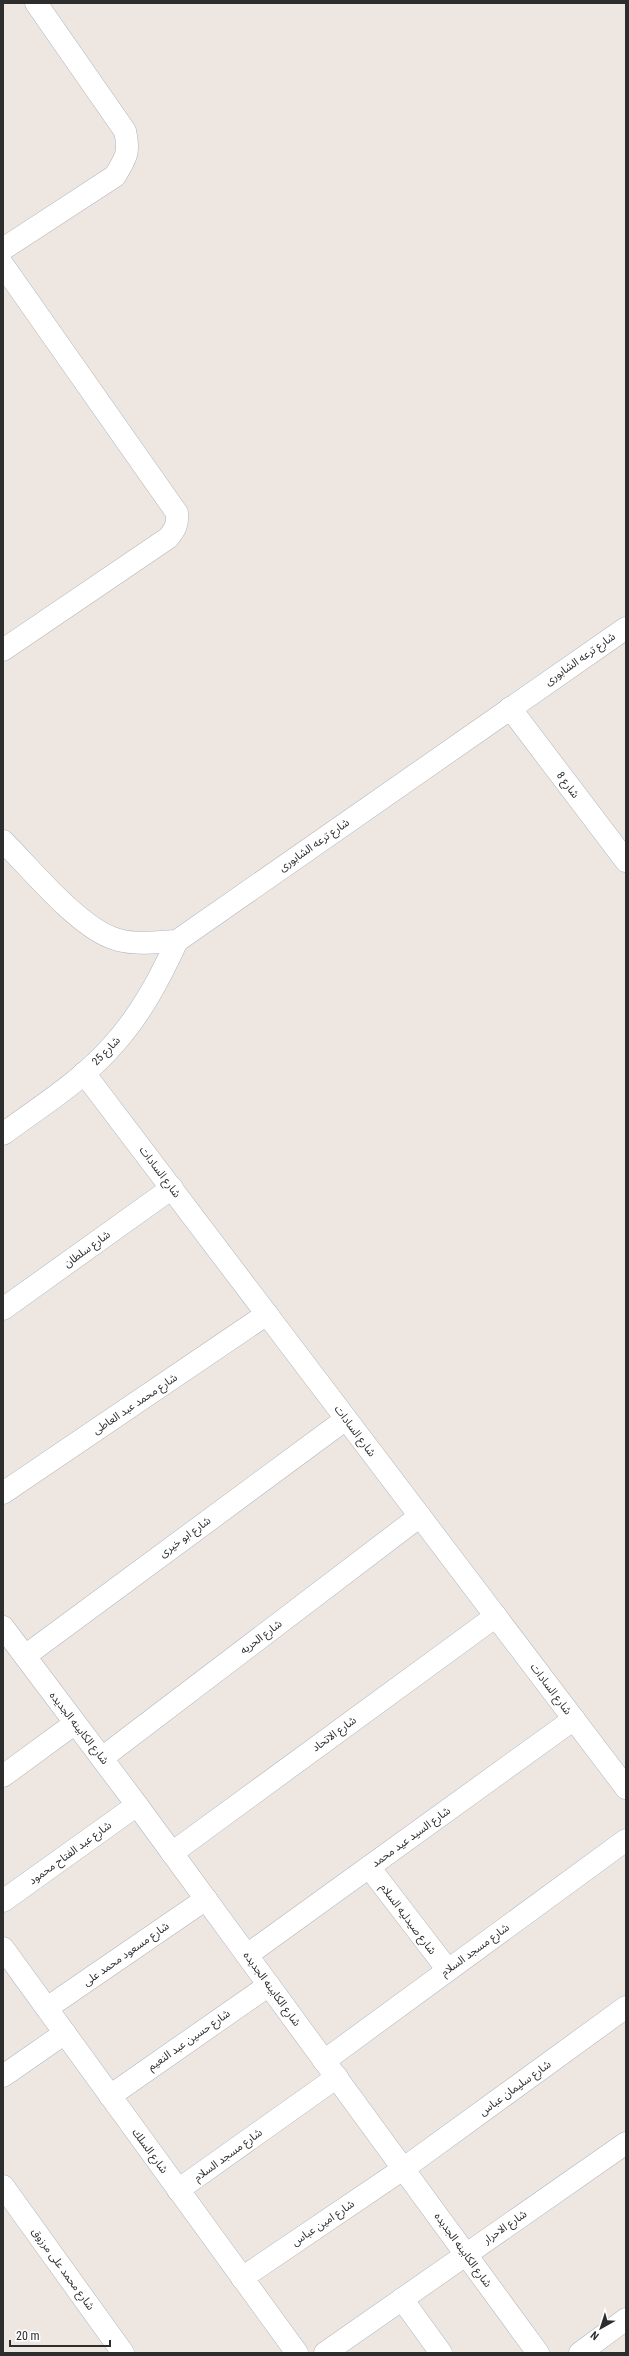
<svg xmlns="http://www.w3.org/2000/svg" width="629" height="2356" font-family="'Roboto Condensed','Noto Sans Arabic',sans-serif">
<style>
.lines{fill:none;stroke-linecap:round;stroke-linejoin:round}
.minor-casing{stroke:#b1b5bd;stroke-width:23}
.minor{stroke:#fff;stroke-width:22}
.labels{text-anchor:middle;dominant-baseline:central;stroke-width:4;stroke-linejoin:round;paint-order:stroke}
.street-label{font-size:11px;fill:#2d2d2d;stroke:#fff}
</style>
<rect width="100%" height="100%" fill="#eee7e1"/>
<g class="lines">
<g class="minor-casing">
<g id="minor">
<path d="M3 249 115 176C126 158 130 152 125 131L36 3"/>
<path d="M3 265 177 513C178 524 175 530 168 538L3 650"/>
<path d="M510 708 626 861"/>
<path d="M3 841C30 868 75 923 110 937 130 946 155 942 177 941L626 628"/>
<path d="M84 1073 626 1788"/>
<path d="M3 1134C41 1106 83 1080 114 1044 141 1014 160 978 177 941"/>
<path d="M3 1309 172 1188"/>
<path d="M3 1493 267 1314"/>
<path d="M3 1627 137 1805 538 2353"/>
<path d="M25 1656 346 1419"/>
<path d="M102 1758 420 1516"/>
<path d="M3 1776 74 1724"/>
<path d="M172 1853 496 1616"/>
<path d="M369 1867 448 1970"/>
<path d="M3 1901 137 1805"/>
<path d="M3 1948 297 2353"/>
<path d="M247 1955 574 1719"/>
<path d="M47 2008 206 1899"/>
<path d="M324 2061 626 1840"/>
<path d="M3 2076 65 2033"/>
<path d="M110 2096 269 1985"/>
<path d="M3 2186 123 2353"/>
<path d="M178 2190 337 2077"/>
<path d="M242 2278 403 2169 626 2007"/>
<path d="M402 2299 441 2353"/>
<path d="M325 2353 626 2143"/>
<path d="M580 2353 626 2319"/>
</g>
</g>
<use href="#minor" class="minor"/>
</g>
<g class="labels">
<g class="street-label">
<text transform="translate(580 659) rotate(-35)">شارع ترعه الشابورى</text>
<text transform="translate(568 785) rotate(53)">شارع 8</text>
<text transform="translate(314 845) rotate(-35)">شارع ترعه الشابورى</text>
<text transform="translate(106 1051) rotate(-46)">شارع 25</text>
<text transform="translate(160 1172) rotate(53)">شارع السادات</text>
<text transform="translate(87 1249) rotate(-36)">شارع سلطان</text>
<text transform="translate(135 1404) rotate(-34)">شارع محمد عبد العاطى</text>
<text transform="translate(355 1431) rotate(53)">شارع السادات</text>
<text transform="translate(185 1537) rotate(-36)">شارع ابو خيرى</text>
<text transform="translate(261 1637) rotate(-37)">شارع الحريه</text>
<text transform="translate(551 1689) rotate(53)">شارع السادات</text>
<text transform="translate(79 1728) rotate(52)">شارع الكابينه الجديده</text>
<text transform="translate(334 1734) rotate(-36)">شارع الاتحاد</text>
<text transform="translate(411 1837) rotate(-36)">شارع السيد عيد محمد</text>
<text transform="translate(70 1853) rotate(-36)">شارع عبد الفتاح محمود</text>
<text transform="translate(408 1919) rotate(53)">شارع صيدليه السلام</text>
<text transform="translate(475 1950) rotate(-36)">شارع مسجد السلام</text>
<text transform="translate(126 1954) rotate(-35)">شارع مسعود محمد على</text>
<text transform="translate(272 1989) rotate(54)">شارع الكابينه الجديده</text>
<text transform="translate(189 2040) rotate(-35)">شارع حسين عبد النعيم</text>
<text transform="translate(515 2088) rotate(-36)">شارع سليمان عباس</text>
<text transform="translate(150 2151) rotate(54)">شارع السلك</text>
<text transform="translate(228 2155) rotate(-36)">شارع مسجد السلام</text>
<text transform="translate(323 2223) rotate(-34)">شارع امين عباس</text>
<text transform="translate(505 2227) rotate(-35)">شارع الاحرار</text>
<text transform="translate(463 2250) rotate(54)">شارع الكابينه الجديده</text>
<text transform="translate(63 2269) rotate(54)">شارع محمد على مرزوق</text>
</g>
</g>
<rect width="629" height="2356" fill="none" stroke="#2d2d2d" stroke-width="8"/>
<g transform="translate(601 2328) rotate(219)" stroke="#ffffff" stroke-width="3" paint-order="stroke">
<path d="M0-3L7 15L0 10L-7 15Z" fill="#2d2d2d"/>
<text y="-6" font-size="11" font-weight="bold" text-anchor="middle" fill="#2d2d2d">N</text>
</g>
<path d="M10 2340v6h100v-6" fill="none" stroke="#2d2d2d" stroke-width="2"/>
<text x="16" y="2340" font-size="12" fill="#2d2d2d" stroke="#ffffff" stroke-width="3" paint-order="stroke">20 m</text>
</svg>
